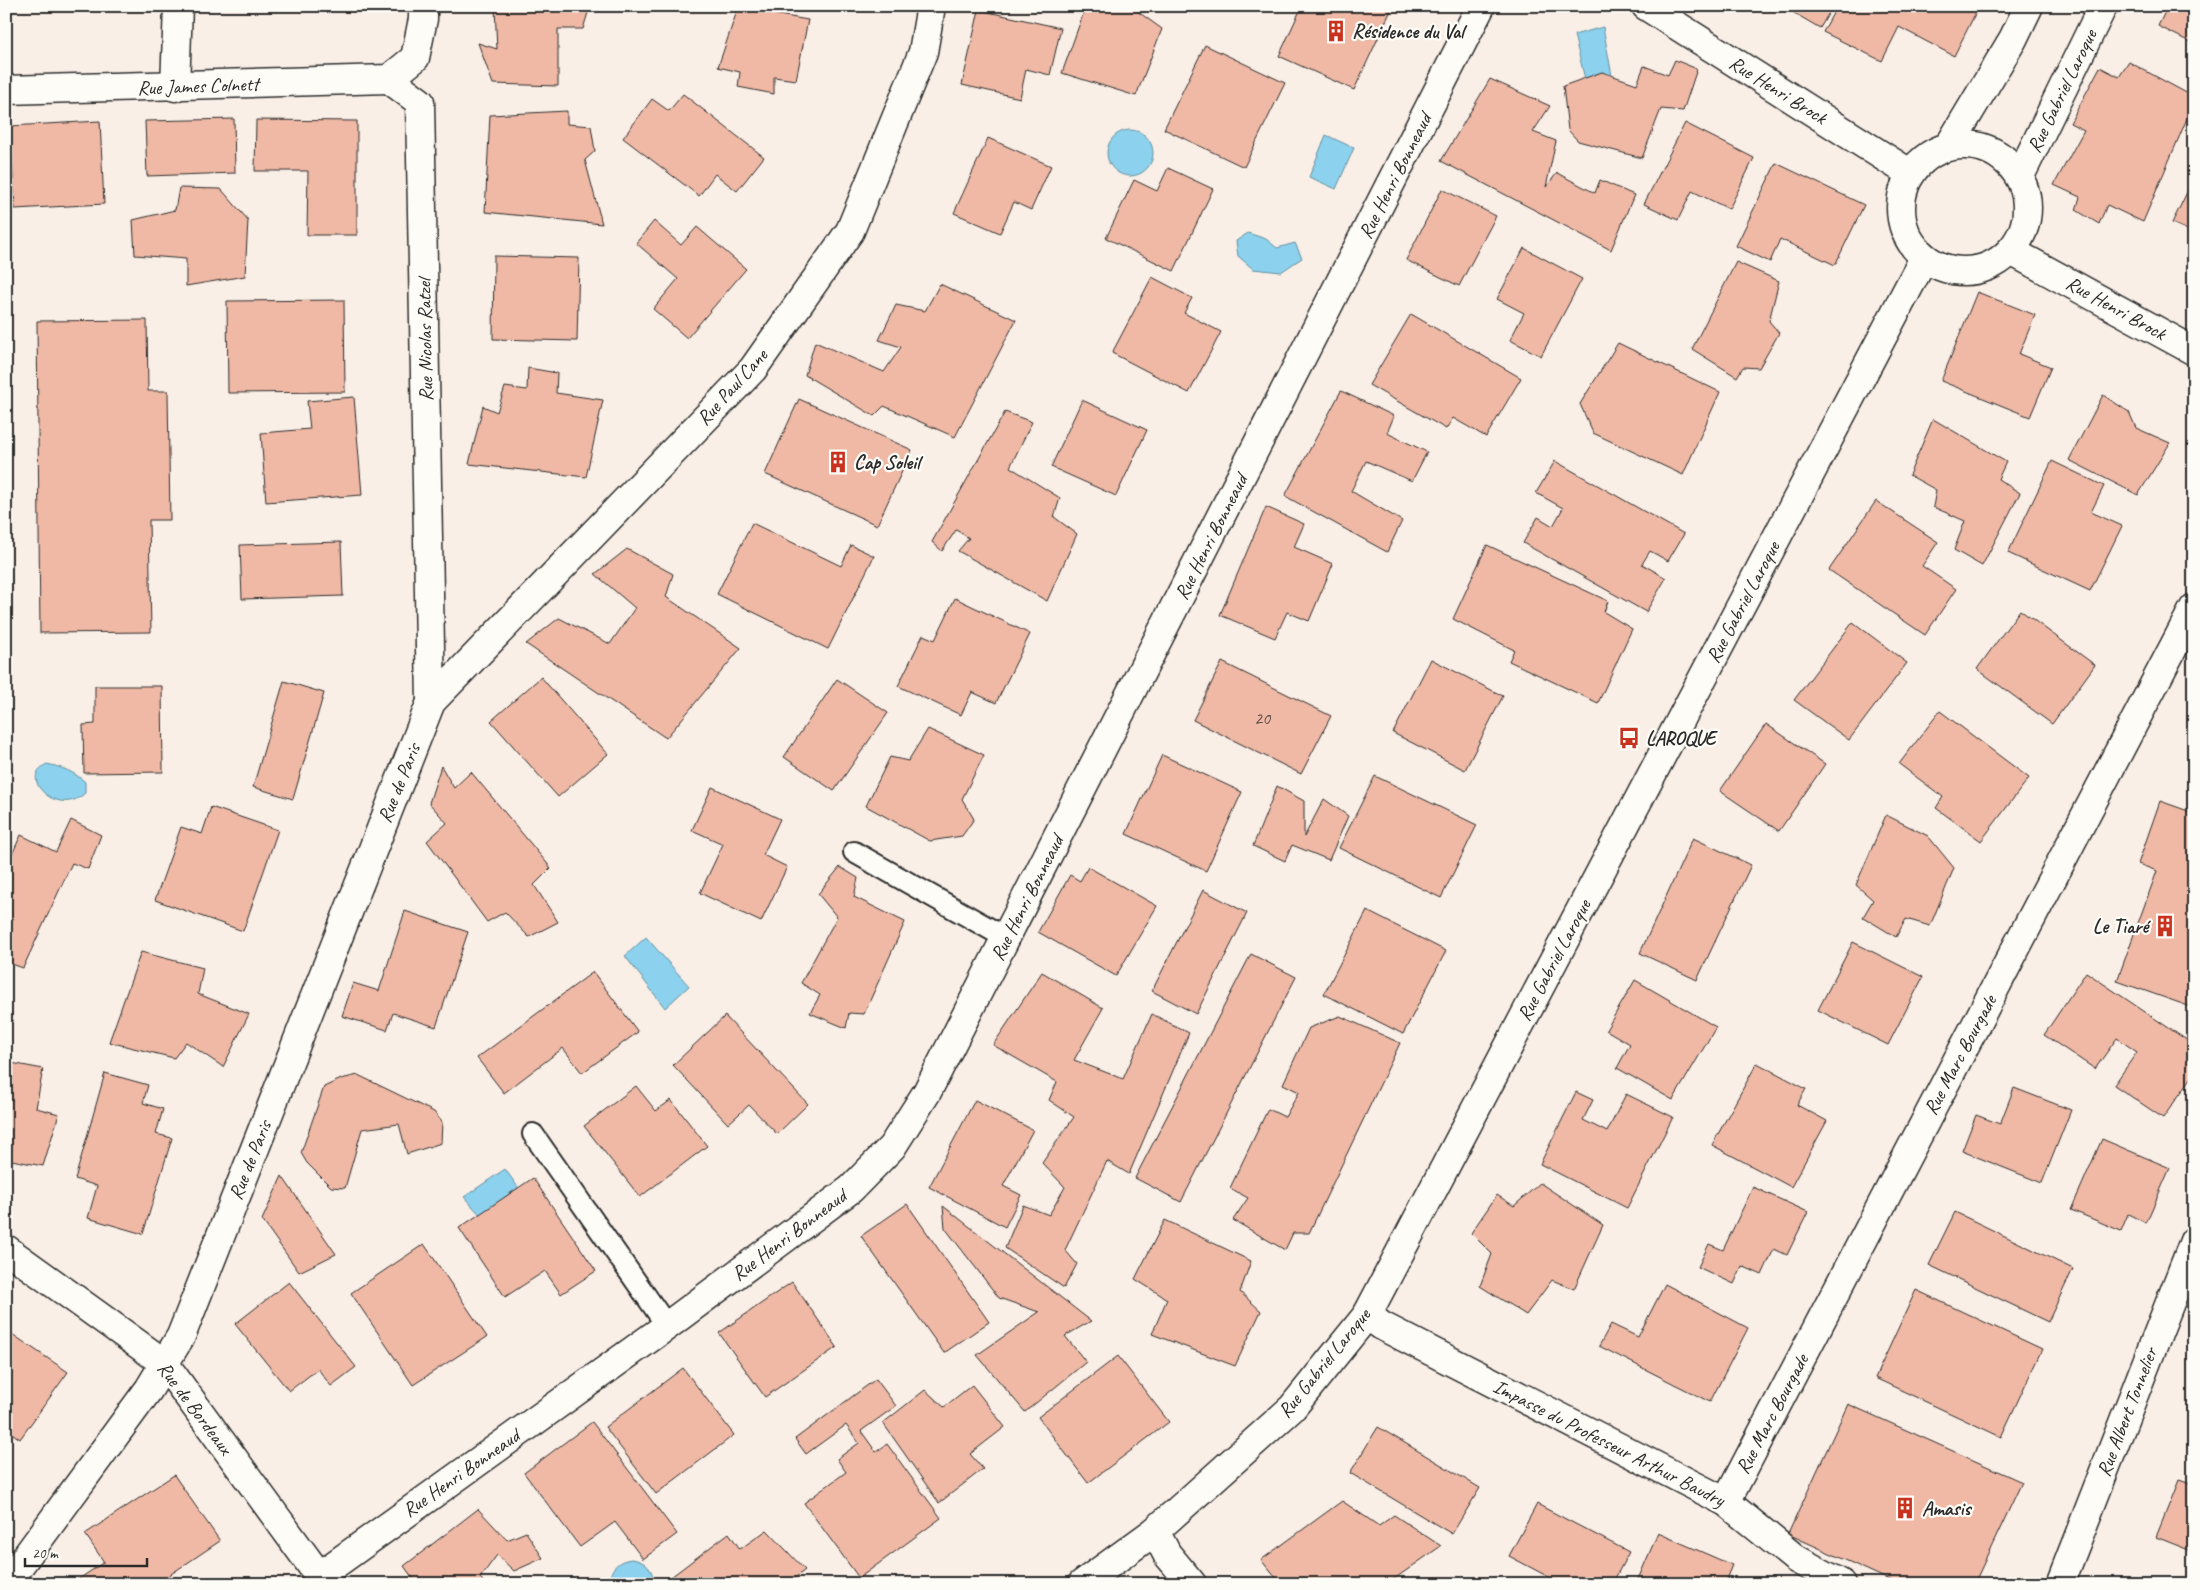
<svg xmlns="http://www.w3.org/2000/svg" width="2200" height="1590" font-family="Caveat,sans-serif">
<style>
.water{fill:#8cd1ed;stroke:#658f9f}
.building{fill:#f0b9a5;stroke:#2b2b2b}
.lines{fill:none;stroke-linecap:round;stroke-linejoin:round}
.service-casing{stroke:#2b2b2b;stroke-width:24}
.minor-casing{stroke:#2b2b2b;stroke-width:31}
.tertiary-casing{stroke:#2b2b2b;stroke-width:31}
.secondary-casing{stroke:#2b2b2b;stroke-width:31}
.service{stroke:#fdfcf7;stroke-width:20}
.minor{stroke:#fdfcf7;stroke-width:28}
.tertiary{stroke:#fdfcf7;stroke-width:28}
.secondary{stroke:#fdfcf7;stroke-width:28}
.labels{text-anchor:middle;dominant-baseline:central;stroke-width:4.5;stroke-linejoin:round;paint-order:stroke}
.number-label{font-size:18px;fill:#5c4e4a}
.poi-label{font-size:20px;font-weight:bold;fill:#2b2b2b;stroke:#fdfcf7;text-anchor:start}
.street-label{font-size:20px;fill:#2b2b2b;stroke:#fdfcf7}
</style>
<rect width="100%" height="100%" fill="#faefe7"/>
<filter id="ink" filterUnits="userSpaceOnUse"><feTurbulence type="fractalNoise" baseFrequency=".02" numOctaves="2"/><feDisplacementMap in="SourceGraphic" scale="10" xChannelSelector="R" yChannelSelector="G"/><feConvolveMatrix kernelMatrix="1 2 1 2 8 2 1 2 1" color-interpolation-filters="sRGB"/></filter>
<g filter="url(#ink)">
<g class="water">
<path d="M1603 27 1615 92 1588 91 1574 35Z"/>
<circle cx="1130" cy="153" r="23"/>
<path d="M1326 135 1354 148 1336 189 1309 177Z"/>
<path d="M1248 233 1266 239 1277 248 1295 243 1302 258 1281 272 1253 269 1238 256 1236 241Z"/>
<path d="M47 764C61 767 75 772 85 782V793C59 819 16 778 47 764Z"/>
<path d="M646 937 689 986 665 1008 625 956Z"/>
<path d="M505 1169 525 1197 483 1218 464 1197Z"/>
<path d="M632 1559C646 1561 654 1570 654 1584H609C609 1569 618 1560 632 1559Z"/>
</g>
<g class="building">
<path d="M590 6 583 29H558V86L493 84 478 43 497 49 495 8Z"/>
<path d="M1086 6H1130L1162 29 1136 96 1062 73Z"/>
<path d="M1302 6H1393L1354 90 1279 56Z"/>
<path d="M1782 6H1833L1820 28Z"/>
<path d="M1837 6H1979L1954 56 1899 27 1882 61 1823 32Z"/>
<path d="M2168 6H2194V44L2158 26Z"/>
<path d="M738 8 808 20 796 80 774 77V94L738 87 740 72 718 67Z"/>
<path d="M979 10 1061 28 1050 75 1026 69 1020 98 962 85Z"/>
<path d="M1205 45 1285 83 1244 167 1164 129Z"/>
<path d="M1675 60 1697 69 1683 111 1661 109 1642 158 1578 141 1568 130 1563 86 1602 72 1637 84 1644 66 1668 75Z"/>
<path d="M2129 62 2194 97V102L2143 222 2107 205 2099 224 2076 210 2080 197 2054 185 2084 130 2070 123 2100 67 2119 77Z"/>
<path d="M1490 79 1550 106 1533 132 1556 141 1546 187 1557 173 1595 193 1600 180 1634 195 1611 250 1441 161Z"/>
<path d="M683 94 764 157 737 191 715 174 699 196 623 138 652 99 669 111Z"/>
<path d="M567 111V124L591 126 595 151 585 160 602 224 485 212 490 115Z"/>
<path d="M234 119 235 173 147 176 145 121Z"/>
<path d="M256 120 357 121V235H307L308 171H255Z"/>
<path d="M100 121 104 204 15 209 10 126Z"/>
<path d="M1685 123 1754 158 1729 209 1692 191 1678 220 1644 204Z"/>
<path d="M988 138 1051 166 1031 210 1014 202 1000 233 954 213Z"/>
<path d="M1776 163 1864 205 1835 265 1780 239 1770 262 1736 246Z"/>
<path d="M1168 168 1213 189 1174 271 1106 238 1134 180 1157 191Z"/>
<path d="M2194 178V233L2172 223Z"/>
<path d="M179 188 221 189 248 220 245 276 186 286V259L135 255 133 220 175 210Z"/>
<path d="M1442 189 1496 216 1459 286 1406 260Z"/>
<path d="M654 221 681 245 697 227 746 269 687 338 653 309 678 279 636 243Z"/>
<path d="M1524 248 1582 279 1541 356 1510 340 1524 313 1497 299Z"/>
<path d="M494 256 579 258 577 341 493 339Z"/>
<path d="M1736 262 1779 281 1769 321 1779 333 1759 368 1743 367 1737 377 1692 349Z"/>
<path d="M1152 277 1192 298 1184 313 1221 332 1189 393 1112 353Z"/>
<path d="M940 284 1016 320 955 437 884 406 874 416 805 375 815 342 884 372 901 347 879 340 896 305 925 311Z"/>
<path d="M1977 292 2035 315 2019 354 2051 367 2030 417 1941 381Z"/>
<path d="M344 300 345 392 228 393 227 301Z"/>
<path d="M1411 314 1521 378 1486 437 1453 418 1446 429 1369 385Z"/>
<path d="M147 320 148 391H168L170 520H149L151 632 40 633 37 321Z"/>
<path d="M1618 343 1720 392 1683 475 1593 433 1580 404Z"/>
<path d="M528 368 557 373 556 393 603 400 586 477 469 464 483 406 497 412 505 387 527 390Z"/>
<path d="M1341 391 1394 416 1387 433 1427 452 1412 481 1366 461 1351 491 1402 521 1387 552 1285 496Z"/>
<path d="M2103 395 2129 412 2136 428 2170 443 2138 495 2069 460Z"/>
<path d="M354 397 362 495 266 502 261 433 310 429 307 401Z"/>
<path d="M799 399 912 450 877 525 765 474Z"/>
<path d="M1082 400 1147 430 1116 496 1051 467Z"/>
<path d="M1005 412 1032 422 1010 467 1060 498 1054 517 1077 534 1047 601 958 551 969 538 956 530 942 551 932 542Z"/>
<path d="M1933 419 2006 462 1998 479 2020 493 1982 566 1954 550 1965 521 1933 507 1936 490 1909 475Z"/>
<path d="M1555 461 1684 534 1668 561 1650 551 1642 564 1666 578 1646 612 1523 543 1538 517 1553 526 1563 508 1536 493Z"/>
<path d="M2052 461 2104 486 2091 512 2122 526 2090 591 2008 553Z"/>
<path d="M1876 501 1938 542 1922 566 1956 589 1925 635 1829 570Z"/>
<path d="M1266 507 1304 524 1294 547 1333 564 1309 621 1287 612 1275 638 1220 615Z"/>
<path d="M752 523 841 566 851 545 874 556 828 649 717 594Z"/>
<path d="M341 542 343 596 242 599 240 545Z"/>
<path d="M1487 545 1608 601 1604 612 1632 629 1598 703 1509 661 1514 650 1453 619Z"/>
<path d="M627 549 673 574 666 597 741 648 666 738 526 644 559 618 610 644 635 608 595 574Z"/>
<path d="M955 598 1030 634 996 703 972 692 961 715 898 686 923 635 935 640Z"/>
<path d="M2020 610 2095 665 2052 724 1977 669Z"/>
<path d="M1853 622 1907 663 1849 740 1794 700Z"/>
<path d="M1431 659 1503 696 1465 770 1393 733Z"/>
<path d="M1222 662 1331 716 1301 774 1193 720Z"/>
<path d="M541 677 608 754 558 797 491 721Z"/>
<path d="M837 679 888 713 834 791 784 757Z"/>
<path d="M284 681 324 693 293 799 253 787Z"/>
<path d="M95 686H162L163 772 84 773 83 725 95 724Z"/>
<path d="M1940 711 2029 778 1981 841 1936 808 1943 797 1899 764Z"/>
<path d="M1766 724 1825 764 1779 831 1720 791Z"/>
<path d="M928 729 984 755 962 799 974 819 962 836 930 841 866 806 890 757 908 761Z"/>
<path d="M1162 755 1242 792 1206 871 1126 834Z"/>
<path d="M441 766 454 788 471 772 551 868 534 885 558 922 529 937 505 912 487 922 427 841 447 823 429 803Z"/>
<path d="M1375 776 1477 825 1441 898 1339 848Z"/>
<path d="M1277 786 1304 801V837L1324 799 1348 816 1329 860 1292 845 1285 861 1253 846Z"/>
<path d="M712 787 780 819 763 855 787 867 761 922 700 893 723 844 692 830Z"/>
<path d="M2160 801 2194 813V1008L2117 981 2157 871 2138 864Z"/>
<path d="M211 807 278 830 243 931 155 900 181 827 202 834Z"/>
<path d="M1886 815 1928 836 1954 868 1930 926 1906 919 1896 937 1863 917 1873 900 1856 885Z"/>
<path d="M71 820 101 835 88 869 72 863 23 968 6 962V867L21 835 56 852Z"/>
<path d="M1693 838 1751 865 1697 980 1640 953Z"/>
<path d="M840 867 858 878 854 897 905 922 864 1014 849 1013 846 1028 810 1013 820 995 801 983 837 917 818 894Z"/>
<path d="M1088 867 1157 906 1116 976 1038 932 1070 875 1080 881Z"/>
<path d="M1203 890 1247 913 1196 1014 1152 991Z"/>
<path d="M405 911 468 932 436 1027 393 1013 387 1030 342 1016 353 983 379 991Z"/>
<path d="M1367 911 1446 951 1403 1034 1324 994Z"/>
<path d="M1853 942 1923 977 1888 1045 1818 1010Z"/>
<path d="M141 952 203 968 198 994 249 1014 223 1067 186 1042 174 1058 109 1042Z"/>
<path d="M1251 954 1296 977 1181 1202 1135 1178Z"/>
<path d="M593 972 638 1032 582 1073 563 1048 504 1093 477 1058Z"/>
<path d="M1042 972 1103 1008 1074 1060 1123 1079 1152 1014 1189 1033 1129 1174 1107 1161 1065 1250 1077 1264 1064 1288 1005 1248 1023 1205 1049 1215 1065 1187 1042 1163 1074 1117 1049 1100 1057 1082 993 1045Z"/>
<path d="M2086 972 2194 1045V1074L2163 1118 2114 1085 2137 1052 2117 1038 2095 1069 2044 1035Z"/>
<path d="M1635 980 1716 1027 1673 1100 1617 1068 1630 1044 1606 1030Z"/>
<path d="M725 1016 808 1104 777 1134 749 1105 728 1124 673 1065Z"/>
<path d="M1340 1016 1400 1043 1309 1233H1293L1285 1250 1233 1220 1248 1198 1230 1188 1268 1109 1285 1117 1299 1092 1283 1084 1309 1028Z"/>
<path d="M6 1062 43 1069 36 1108 59 1114 43 1166 6 1159Z"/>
<path d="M1757 1063 1806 1089 1797 1105 1827 1121 1791 1187 1712 1145Z"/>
<path d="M105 1073 148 1085 143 1103 163 1109 156 1134 172 1138 143 1234 88 1218 97 1186 75 1179Z"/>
<path d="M358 1075 434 1112 442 1122 441 1143 407 1154 399 1124 362 1129 345 1188 331 1187 307 1163 301 1153 324 1087 341 1079Z"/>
<path d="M636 1086 656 1111 671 1100 707 1146 640 1197 584 1126Z"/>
<path d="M2014 1088 2071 1110 2042 1183 1962 1151 1976 1115 2000 1124Z"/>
<path d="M1576 1092 1593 1100 1583 1120 1607 1132 1626 1094 1673 1117 1627 1208 1540 1164Z"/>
<path d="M975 1100 1033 1130 1003 1186 1021 1195 1005 1227 929 1187Z"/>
<path d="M2102 1139 2170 1168 2146 1223 2128 1214 2121 1231 2071 1210Z"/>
<path d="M282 1176 336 1254 299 1272 262 1220Z"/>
<path d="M533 1178 596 1271 561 1294 545 1271 505 1297 459 1228Z"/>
<path d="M1540 1183 1603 1225 1574 1289 1552 1280 1526 1315 1480 1286 1492 1254 1471 1233 1497 1195 1514 1206Z"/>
<path d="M1753 1187 1808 1212 1787 1255 1774 1249 1762 1275 1742 1266 1734 1284 1698 1267 1709 1244 1723 1250Z"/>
<path d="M907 1204 989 1322 944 1353 861 1236Z"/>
<path d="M943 1206 1091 1321 1065 1336 1086 1362 1025 1412 977 1355 1039 1312 999 1298 945 1228Z"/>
<path d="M1955 1212 2073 1269 2048 1322 1929 1265Z"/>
<path d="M1165 1220 1251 1261 1240 1292 1261 1311 1235 1366 1152 1334 1167 1299 1135 1279Z"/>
<path d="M424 1244 487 1337 413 1385 351 1293Z"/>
<path d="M289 1282 356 1367 331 1386 318 1369 289 1391 235 1324Z"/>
<path d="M792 1282 837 1347 765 1397 719 1333Z"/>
<path d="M1665 1284 1748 1328 1710 1402 1599 1346 1611 1324 1638 1337Z"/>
<path d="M1916 1290 2042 1349 2001 1437 1875 1378Z"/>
<path d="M6 1330 68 1372 20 1439 6 1429Z"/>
<path d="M1118 1356 1169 1422 1088 1483 1038 1417Z"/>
<path d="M683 1368 734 1435 656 1494 605 1427Z"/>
<path d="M876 1379 896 1406 861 1431 876 1452 887 1444 941 1518 859 1578 804 1503 846 1472 837 1459 859 1443 846 1425 806 1454 795 1439Z"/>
<path d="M972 1385 1005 1427 970 1454 983 1469 939 1503 883 1423 925 1390 944 1407Z"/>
<path d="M1848 1404 2022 1482 1974 1584H1898L1788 1534Z"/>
<path d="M592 1422 677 1534 643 1559 615 1522 580 1547 524 1473Z"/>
<path d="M1378 1427 1480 1488 1452 1534 1350 1473Z"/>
<path d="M174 1475 220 1541 156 1584H78L76 1581 104 1562 85 1534Z"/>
<path d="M2179 1480 2194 1485V1552L2156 1537Z"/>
<path d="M1342 1501 1379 1526 1394 1515 1441 1546 1387 1584H1281L1261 1560Z"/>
<path d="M1537 1504 1629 1552 1612 1584H1562L1509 1556Z"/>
<path d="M478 1509 507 1540 526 1532 543 1558 514 1571 497 1555 480 1578 486 1584H417L404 1566Z"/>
<path d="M767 1530 805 1570 788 1584 663 1583 729 1533 740 1549Z"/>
<path d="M1658 1533 1732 1565 1724 1584H1636Z"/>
</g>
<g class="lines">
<g class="service-casing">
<g id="service">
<path d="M854 852 1006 938"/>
<path d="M533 1134 667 1326"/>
</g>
</g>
<g class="minor-casing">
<g id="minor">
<path d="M389 79 420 102 431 702"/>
<path d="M175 87 178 6"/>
<path d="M2011 251 2194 351"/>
<path d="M1367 1315 1382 1326 1726 1502 1796 1559 1842 1584"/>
<path d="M1726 1502 2194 608"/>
<path d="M1155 1531 1167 1554 1192 1584"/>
<path d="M319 1576 667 1326 851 1189 892 1147 927 1092 1481 6"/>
<path d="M6 1584 149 1389 181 1336 431 702 753 369 850 231 923 52 931 6"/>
<path d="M2060 1584 2194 1241"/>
</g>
</g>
<g class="tertiary-casing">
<g id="tertiary">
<circle cx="1964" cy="208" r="63"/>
<path d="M1949 146 2013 39 2029 6"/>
<path d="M2020 176 2103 6"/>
<path d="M6 1249 164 1363 325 1584"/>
<path d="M1082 1584 1155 1531 1292 1408 1367 1315 1924 258"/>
</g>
</g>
<g class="secondary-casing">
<g id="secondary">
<path d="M1646 6 1911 174"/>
<path d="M6 90 389 79 415 58 423 19V6"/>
</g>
</g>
<use href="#service" class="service"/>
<use href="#minor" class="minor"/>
<use href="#tertiary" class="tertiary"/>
<use href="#secondary" class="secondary"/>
</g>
</g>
<defs>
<g id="building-bare" transform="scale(1.725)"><path d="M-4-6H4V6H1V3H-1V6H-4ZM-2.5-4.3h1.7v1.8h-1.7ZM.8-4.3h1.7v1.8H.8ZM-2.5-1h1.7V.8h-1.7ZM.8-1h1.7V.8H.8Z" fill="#c8321e" stroke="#fdfcf7" stroke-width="2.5" paint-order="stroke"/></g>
<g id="bus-bare" transform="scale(1.725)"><path d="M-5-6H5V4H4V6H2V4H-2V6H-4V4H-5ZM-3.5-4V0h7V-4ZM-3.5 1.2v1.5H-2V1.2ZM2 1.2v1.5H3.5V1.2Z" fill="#c8321e" stroke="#fdfcf7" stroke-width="2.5" paint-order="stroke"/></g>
</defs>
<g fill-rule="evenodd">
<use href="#building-bare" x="1336" y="31"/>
<use href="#building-bare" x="838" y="462"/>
<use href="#bus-bare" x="1629" y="738"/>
<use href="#building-bare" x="2165" y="926"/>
<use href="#building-bare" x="1905" y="1508"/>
</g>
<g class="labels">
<g class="number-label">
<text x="1262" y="718">20</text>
</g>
<g class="poi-label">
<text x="1352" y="31">Résidence du Val</text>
<text x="854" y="462">Cap Soleil</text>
<text x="1646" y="738">LAROQUE</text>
<text x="2148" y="926" text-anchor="end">Le Tiaré</text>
<text x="1922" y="1508">Amasis</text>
</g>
<g class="street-label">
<text transform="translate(198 86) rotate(-2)">Rue James Colnett</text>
<text transform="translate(1778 90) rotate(32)">Rue Henri Brock</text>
<text transform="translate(2062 91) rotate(-64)">Rue Gabriel Laroque</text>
<text transform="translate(1395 176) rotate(-63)">Rue Henri Bonneaud</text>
<text transform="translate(2116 308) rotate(29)">Rue Henri Brock</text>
<text transform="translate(425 340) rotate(-91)">Rue Nicolas Ratzel</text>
<text transform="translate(732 387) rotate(-48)">Rue Paul Cane</text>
<text transform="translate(1211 537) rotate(-63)">Rue Henri Bonneaud</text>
<text transform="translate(1743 602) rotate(-62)">Rue Gabriel Laroque</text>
<text transform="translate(399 783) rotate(-68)">Rue de Paris</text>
<text transform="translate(1027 898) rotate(-63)">Rue Henri Bonneaud</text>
<text transform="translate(1554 960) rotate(-62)">Rue Gabriel Laroque</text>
<text transform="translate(1960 1055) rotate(-62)">Rue Marc Bourgade</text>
<text transform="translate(250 1160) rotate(-68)">Rue de Paris</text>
<text transform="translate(789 1235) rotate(-37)">Rue Henri Bonneaud</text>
<text transform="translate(1324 1363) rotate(-51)">Rue Gabriel Laroque</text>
<text transform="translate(195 1408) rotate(53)">Rue de Bordeaux</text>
<text transform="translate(2127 1412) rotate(-69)">Rue Albert Tonnelier</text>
<text transform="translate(1772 1414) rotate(-62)">Rue Marc Bourgade</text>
<text transform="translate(1609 1443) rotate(27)">Impasse du Professeur Arthur Baudry</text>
<text transform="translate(461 1473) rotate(-35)">Rue Henri Bonneaud</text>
</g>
</g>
<rect width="2200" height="1590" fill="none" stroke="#fdfcf7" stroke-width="25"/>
<rect x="12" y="12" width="2175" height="1565" fill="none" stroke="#2b2b2b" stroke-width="2" filter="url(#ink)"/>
<path d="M25 1558v8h122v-8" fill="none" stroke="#2b2b2b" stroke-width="2.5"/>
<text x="32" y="1558" font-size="15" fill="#2b2b2b" stroke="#fdfcf7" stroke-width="4" paint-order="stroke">20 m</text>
</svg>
